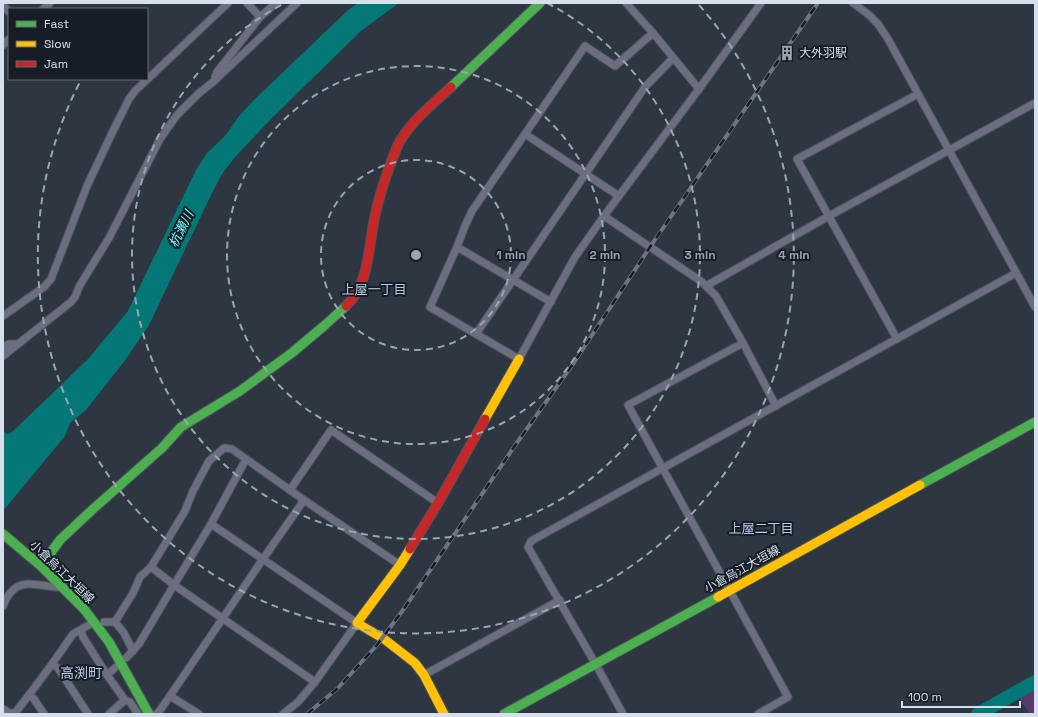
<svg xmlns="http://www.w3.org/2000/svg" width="1038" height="717" font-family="'Space Grotesk','Noto Sans JP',sans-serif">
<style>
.green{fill:#573a6c}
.water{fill:#047877}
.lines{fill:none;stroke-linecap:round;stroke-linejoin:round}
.river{stroke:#047877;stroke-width:14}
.street-casing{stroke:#4b525b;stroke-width:9}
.fast-casing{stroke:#4b525b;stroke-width:11}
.slow-casing{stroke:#4b525b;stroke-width:11}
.jam-casing{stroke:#4b525b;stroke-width:11}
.street{stroke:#6b6e7e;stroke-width:7}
.fast{stroke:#4caf50;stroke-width:9}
.slow{stroke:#ffc107;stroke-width:9}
.jam{stroke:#c62828;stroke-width:9}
.rail-casing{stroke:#6f7481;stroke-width:4}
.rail{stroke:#161d26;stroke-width:2.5;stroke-dasharray:8;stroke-linecap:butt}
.ring{fill:none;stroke:#9ba5b0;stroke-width:2;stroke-dasharray:7 5}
.labels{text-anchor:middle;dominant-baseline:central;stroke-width:4;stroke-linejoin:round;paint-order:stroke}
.poi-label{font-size:12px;fill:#d6e0ec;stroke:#161d26;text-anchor:start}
.street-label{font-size:12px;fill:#d6e0ec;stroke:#161d26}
.water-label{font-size:13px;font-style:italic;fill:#77fbf7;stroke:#161d26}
.neighbourhood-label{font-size:13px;fill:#b7cbe2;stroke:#161d26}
.quarter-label{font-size:14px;fill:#b7cbe2;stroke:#161d26}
.centre{fill:#9ba5b0;stroke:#161d26;stroke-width:2}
.ring-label{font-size:12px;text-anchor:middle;font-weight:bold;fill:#9ba5b0;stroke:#161d26;stroke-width:4;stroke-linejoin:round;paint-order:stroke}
</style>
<rect width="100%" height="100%" fill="#2e3741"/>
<path class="green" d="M1035 682V714H1030L1015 693Z"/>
<path class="water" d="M358 3H399L362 30 273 117 235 157 222 174 211 195 149 325 126 359 86 410 70 423 65 436 3 511V431L7 434 11 433 88 359 128 311 196 170 207 153 226 135 239 116 255 99 348 10Z"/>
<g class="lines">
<path class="river" d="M978 714 1035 682"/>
<g class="street-casing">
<g id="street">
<path d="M247 3 260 17"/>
<path d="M626 3 653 33 699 89"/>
<path d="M853 3 868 14 878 24 888 39 1035 307"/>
<path d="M3 5 9 12"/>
<path d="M43 9 50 3"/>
<path d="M3 45 9 39"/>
<path d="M215 77 217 72 260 17 276 3"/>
<path d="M619 196 525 134 585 46 615 66 653 33"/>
<path d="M604 216 702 282 716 296 743 343 776 406"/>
<path d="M457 247 465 226 472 211 525 134"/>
<path d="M706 286 829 216 1035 103"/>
<path d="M551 302 457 247 430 307 476 334 519 359 575 257 604 216 699 89 761 3"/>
<path d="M3 316 44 287 51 279 87 186 113 131 129 99 135 91 228 3"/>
<path d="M476 334 645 87 673 58"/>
<path d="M897 339 797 159 918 94"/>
<path d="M743 343 628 405C681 503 735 599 788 697L758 714"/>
<path d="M3 347 9 344H17"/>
<path d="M3 356 71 302 75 297 80 285 109 238 160 139 177 115 198 94 213 82 297 3"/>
<path d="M290 490 331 430 438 503"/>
<path d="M211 524 357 623 315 682 298 702 283 714"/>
<path d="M151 567 185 511 193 491 209 461 224 448 232 449 246 459"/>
<path d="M3 606C5 601 8 595 11 592 25 576 46 589 63 587"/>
<path d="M104 622H115L124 633 133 651"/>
<path d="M115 622 133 593 140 577 151 567 174 585 315 682"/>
<path d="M81 630 83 637 107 675 116 667"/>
<path d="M126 658 139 644 174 585 211 524 246 459 304 500 400 565"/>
<path d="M107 675 125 700 130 702 138 714"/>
<path d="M424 675 560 600"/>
<path d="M29 695 34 699 44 714"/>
<path d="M170 696 263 559 304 500"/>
<path d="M3 709 10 713H15L29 695 52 664"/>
<path d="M88 714 58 668 52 664 73 634 89 625"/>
<path d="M109 714 125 700"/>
<path d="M156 714 158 713 170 696 199 714"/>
<path d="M623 714 595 663 528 547 531 541 1016 273"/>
</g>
</g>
<g class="fast-casing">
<g id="fast">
<path d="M451 87 540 3"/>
<path d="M920 485 1035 422"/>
<path d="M3 534 41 566 84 609 109 642 149 714"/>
<path d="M41 566 60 540 93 509 162 448 181 427 240 391 293 352 325 325 346 306"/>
<path d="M504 714 718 597"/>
</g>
</g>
<g class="slow-casing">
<g id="slow">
<path d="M485 419 519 359"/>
<path d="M410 549 400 565 357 623 384 639 415 663 424 675 444 714"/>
<path d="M718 597 920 485"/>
</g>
</g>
<g class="jam-casing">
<g id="jam">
<path d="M346 306C369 284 368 251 374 221 378 199 385 178 393 157 395 152 397 147 399 143 411 121 433 104 451 87"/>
<path d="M410 549 438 503 485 419"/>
</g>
</g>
<use href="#street" class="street"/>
<use href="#fast" class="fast"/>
<use href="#slow" class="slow"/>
<use href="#jam" class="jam"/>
<g class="rail-casing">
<path id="rail" d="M307 714 338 688 377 645 403 610 514 447 575 361 650 247 818 3"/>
</g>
<use href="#rail" class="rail"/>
</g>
<g class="ring">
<circle cx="416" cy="255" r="95"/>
<circle cx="416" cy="255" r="189"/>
<path d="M547 3A284 284 0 1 1 285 3"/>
<path d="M699 5A378 378 0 1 1 81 80"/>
</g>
<defs>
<g id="building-bare" transform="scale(1.2)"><path d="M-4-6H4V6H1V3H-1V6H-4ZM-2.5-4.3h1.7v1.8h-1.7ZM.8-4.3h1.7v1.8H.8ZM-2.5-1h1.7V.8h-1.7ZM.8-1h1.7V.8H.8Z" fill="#9ba5b0" stroke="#161d26" stroke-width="2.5" paint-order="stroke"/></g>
</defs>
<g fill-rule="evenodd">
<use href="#building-bare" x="787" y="53"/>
</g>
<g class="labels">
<g class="poi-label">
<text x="799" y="53">大外羽駅</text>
</g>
<g class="street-label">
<text transform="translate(742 569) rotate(-29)">小倉烏江大垣線</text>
<text transform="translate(62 572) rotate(44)">小倉烏江大垣線</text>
</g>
<g class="water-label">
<text transform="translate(181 229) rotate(-64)">杭瀬川</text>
</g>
<g class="neighbourhood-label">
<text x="374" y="289">上屋一丁目</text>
<text x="761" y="528">上屋二丁目</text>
</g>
<g class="quarter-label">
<text x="81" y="673">高渕町</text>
</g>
</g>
<circle cx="416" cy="255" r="6" class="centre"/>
<g class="ring-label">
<text x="511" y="259">1 min</text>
<text x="605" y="259">2 min</text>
<text x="700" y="259">3 min</text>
<text x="794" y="259">4 min</text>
</g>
<rect width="1038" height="717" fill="none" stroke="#d6e0ec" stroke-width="8"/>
<rect x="8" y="8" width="140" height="72" fill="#161d26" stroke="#636b75"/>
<rect x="16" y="21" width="20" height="6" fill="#4caf50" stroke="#636b75"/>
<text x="44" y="28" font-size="12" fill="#d6e0ec">Fast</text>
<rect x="16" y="41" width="20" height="6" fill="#ffc107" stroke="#636b75"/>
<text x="44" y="48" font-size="12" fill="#d6e0ec">Slow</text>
<rect x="16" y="61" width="20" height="6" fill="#c62828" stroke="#636b75"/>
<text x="44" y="68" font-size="12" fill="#d6e0ec">Jam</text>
<path d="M902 701v6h118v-6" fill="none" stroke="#d6e0ec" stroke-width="2"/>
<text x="908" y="701" font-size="12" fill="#d6e0ec" stroke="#161d26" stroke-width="3" paint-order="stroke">100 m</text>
</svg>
